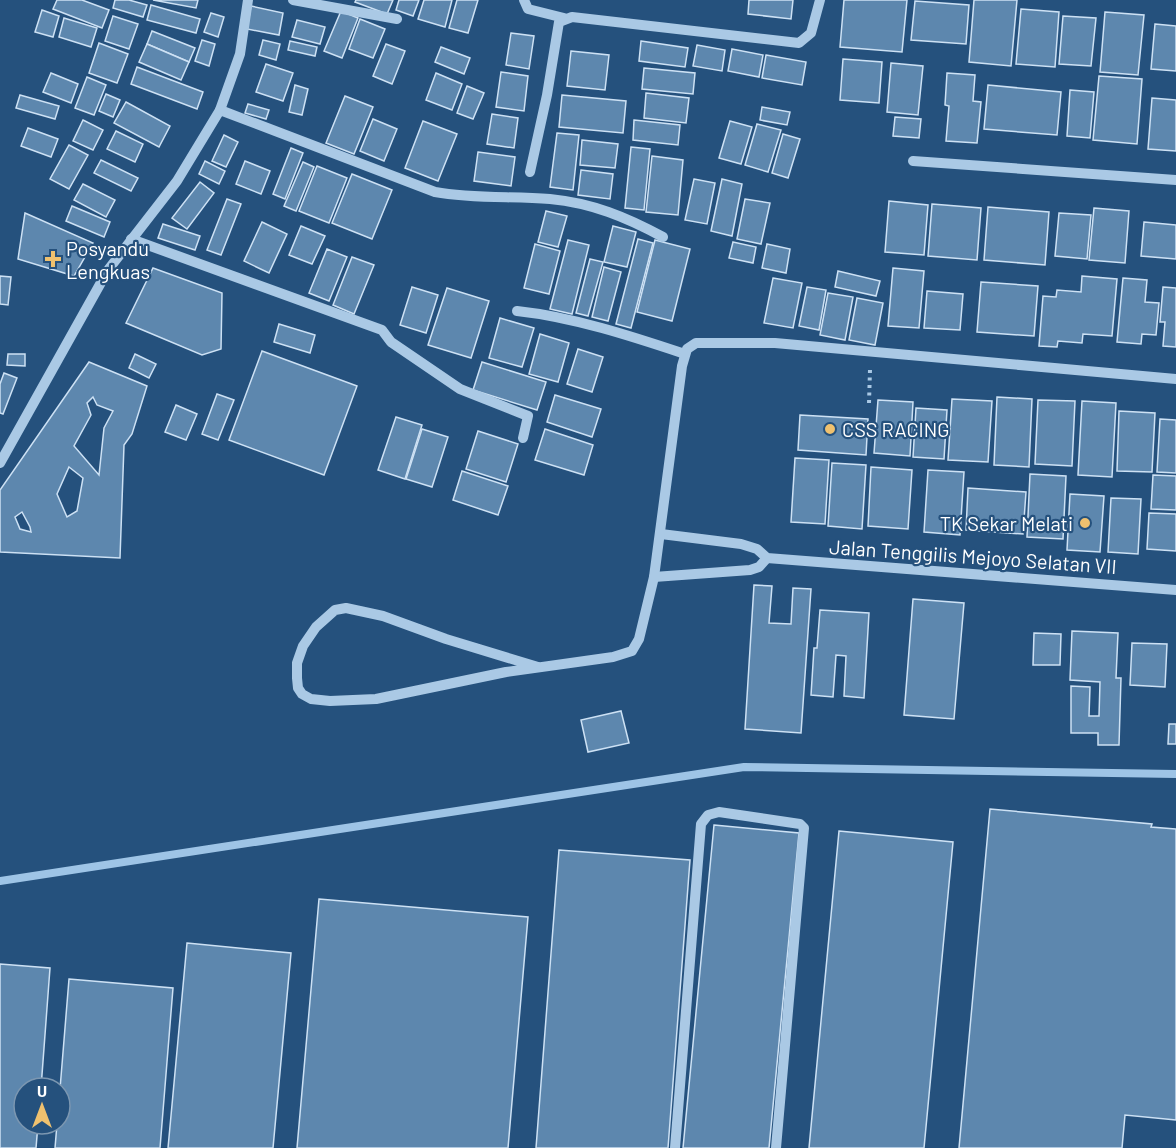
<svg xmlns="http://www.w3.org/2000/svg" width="1176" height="1148" font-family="Barlow,sans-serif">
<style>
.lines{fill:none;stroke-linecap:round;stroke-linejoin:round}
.stream{stroke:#9ec4e6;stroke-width:8}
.building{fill:#5d87ae;stroke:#cde1f4;stroke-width:1.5;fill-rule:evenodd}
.path{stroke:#aac9e5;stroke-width:4;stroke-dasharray:3 4.5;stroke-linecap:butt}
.minor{stroke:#aac9e5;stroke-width:10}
.poi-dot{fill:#efc16f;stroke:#25517d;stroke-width:2}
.labels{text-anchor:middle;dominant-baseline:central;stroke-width:4.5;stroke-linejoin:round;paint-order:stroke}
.poi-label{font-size:20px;fill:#fff;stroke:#25517d;text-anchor:start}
.street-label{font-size:20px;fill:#fff;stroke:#25517d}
</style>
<rect width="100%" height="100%" fill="#25517d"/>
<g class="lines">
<path class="stream" d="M0 881 744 767 1176 774"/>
</g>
<g class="building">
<path d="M57 0H82L109 10 102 28 53 9Z"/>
<path d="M115 0H129L147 5 143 17 113 8Z"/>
<path d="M153 0H198L196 8Z"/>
<path d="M356 0H393L387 14 355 2Z"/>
<path d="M399 0H419L413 16 396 10Z"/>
<path d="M424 0H452L445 27 418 19Z"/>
<path d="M457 0H478L468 33 449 28Z"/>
<path d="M749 0H793L791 19 748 14Z"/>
<path d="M844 0H907L902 52 840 47Z"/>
<path d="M974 0H1017L1011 66 969 62Z"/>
<path d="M915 1 969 5 966 44 911 40Z"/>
<path d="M151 5 200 19 196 33 147 20Z"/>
<path d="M251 6 283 13 279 35 247 29Z"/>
<path d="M1021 9 1059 12 1055 67 1016 64Z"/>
<path d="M42 10 59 16 53 37 35 32Z"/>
<path d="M341 11 358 18 342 58 324 51Z"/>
<path d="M1105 12 1144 15 1138 75 1100 72Z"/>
<path d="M211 13 224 17 218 37 204 32Z"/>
<path d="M113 16 138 24 129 49 105 41Z"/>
<path d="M1063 16 1096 18 1091 66 1059 64Z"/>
<path d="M64 18 97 28 91 47 59 37Z"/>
<path d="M360 19 385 29 373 58 349 49Z"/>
<path d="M297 20 325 27 320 44 292 37Z"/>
<path d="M1155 24 1176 26V71L1151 69Z"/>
<path d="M152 31 195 48 189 62 147 44Z"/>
<path d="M511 33 534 36 529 69 506 65Z"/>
<path d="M202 40 215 44 209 66 195 61Z"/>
<path d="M263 40 280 44 276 60 259 55Z"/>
<path d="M290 41 317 47 315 56 288 50Z"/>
<path d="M641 41 688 48 685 67 639 61Z"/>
<path d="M99 43 128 54 117 83 89 73Z"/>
<path d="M147 44 189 62 181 80 139 62Z"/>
<path d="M386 44 405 51 392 84 373 76Z"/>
<path d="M697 45 725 50 722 71 693 66Z"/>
<path d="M441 47 470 58 464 74 435 62Z"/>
<path d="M732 49 763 55 759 77 728 71Z"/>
<path d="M571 51 609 55 605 90 567 86Z"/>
<path d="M766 55 806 62 802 85 762 78Z"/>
<path d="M843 59 882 62 879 103 840 100Z"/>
<path d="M891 63 923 66 918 115 887 112Z"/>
<path d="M266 64 293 73 283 101 256 92Z"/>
<path d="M137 67 203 92 197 109 131 84Z"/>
<path d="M644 68 695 73 693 94 642 89Z"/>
<path d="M501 72 528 76 524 111 496 107Z"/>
<path d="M51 73 78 84 71 103 43 92Z"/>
<path d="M436 73 462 84 452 110 426 100Z"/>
<path d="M947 73 975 75 973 101 981 102 977 143 946 141 949 106 945 105Z"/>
<path d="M1099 76 1142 79 1137 144 1093 140Z"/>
<path d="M87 77 106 85 94 115 75 108Z"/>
<path d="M295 85 308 89 302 115 289 112Z"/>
<path d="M988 85 1061 92 1057 135 984 129Z"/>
<path d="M467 86 484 93 473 119 457 113Z"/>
<path d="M1070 90 1094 92 1090 138 1067 136Z"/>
<path d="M646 93 689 98 686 123 644 118Z"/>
<path d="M106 94 120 100 113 117 99 111Z"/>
<path d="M20 95 59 106 55 119 16 108Z"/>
<path d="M562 95 626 101 623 133 559 127Z"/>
<path d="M345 96 373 107 354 154 326 143Z"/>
<path d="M1152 98 1176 100V151L1148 149Z"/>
<path d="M126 102 170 126 159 147 114 123Z"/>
<path d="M248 104 269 110 266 119 245 113Z"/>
<path d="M762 107 790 112 787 125 760 120Z"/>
<path d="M492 114 518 118 514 148 487 144Z"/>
<path d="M895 117 921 119 919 138 893 136Z"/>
<path d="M373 119 397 129 384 161 360 151Z"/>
<path d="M83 120 103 130 93 150 73 141Z"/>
<path d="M634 120 680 125 678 145 633 140Z"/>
<path d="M423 121 457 134 438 181 405 168Z"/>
<path d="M730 121 752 127 741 164 719 158Z"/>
<path d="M757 124 781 130 768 172 745 165Z"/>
<path d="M28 128 58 139 51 157 21 146Z"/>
<path d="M116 131 143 144 135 162 107 149Z"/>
<path d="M557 133 579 135 573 190 550 187Z"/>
<path d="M783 134 800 139 788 178 772 173Z"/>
<path d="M224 135 238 142 226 167 212 161Z"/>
<path d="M582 140 618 144 615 168 580 165Z"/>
<path d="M69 145 88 155 69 189 50 179Z"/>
<path d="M631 147 650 149 644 210 625 208Z"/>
<path d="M291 148 303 153 285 199 273 194Z"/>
<path d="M478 152 515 157 511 186 474 181Z"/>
<path d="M652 156 683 160 678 215 646 212Z"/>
<path d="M101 160 138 178 131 191 94 173Z"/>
<path d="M205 161 225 171 219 184 199 174Z"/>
<path d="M245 161 270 171 261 194 236 184Z"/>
<path d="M303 162 314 167 296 211 284 206Z"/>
<path d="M317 166 347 178 329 223 299 211Z"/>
<path d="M581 170 613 174 610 199 578 195Z"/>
<path d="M352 174 392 190 372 239 332 223Z"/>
<path d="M694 179 715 183 707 224 685 220Z"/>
<path d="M722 179 742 184 732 236 711 231Z"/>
<path d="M200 182 214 193 187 229 172 218Z"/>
<path d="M83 184 115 200 106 217 74 200Z"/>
<path d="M227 199 241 204 221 255 207 250Z"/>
<path d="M745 199 770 203 761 244 737 239Z"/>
<path d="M889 201 928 205 924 255 885 252Z"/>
<path d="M932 204 981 208 977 260 928 256Z"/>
<path d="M72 206 110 222 104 237 66 221Z"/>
<path d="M988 207 1049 212 1045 265 984 260Z"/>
<path d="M1094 208 1129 211 1125 263 1089 260Z"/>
<path d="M546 211 567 216 558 247 538 242Z"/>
<path d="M25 213 93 243 74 276 18 259Z"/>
<path d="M1059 213 1091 215 1087 259 1055 256Z"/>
<path d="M262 222 287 234 269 273 244 261Z"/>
<path d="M1144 222 1176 225V259L1141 256Z"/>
<path d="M163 224 200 236 195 250 158 238Z"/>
<path d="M301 226 325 236 312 264 289 255Z"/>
<path d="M613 226 636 232 627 267 604 262Z"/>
<path d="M638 239 653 243 631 328 616 324Z"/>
<path d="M568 240 589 245 572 314 550 309Z"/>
<path d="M655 240 690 249 672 321 637 312Z"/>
<path d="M733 242 756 247 753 263 729 258Z"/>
<path d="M535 244 560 251 549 294 524 288Z"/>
<path d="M767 244 790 249 786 273 762 268Z"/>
<path d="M327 249 347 257 329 301 309 293Z"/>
<path d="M352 257 374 265 354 314 333 305Z"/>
<path d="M590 259 603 262 588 316 576 313Z"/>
<path d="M604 267 621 272 608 321 592 317Z"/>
<path d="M153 268 222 293 221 349 202 355 126 323Z"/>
<path d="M893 268 924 271 919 328 888 326Z"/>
<path d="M838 271 880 281 876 296 835 287Z"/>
<path d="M0 276 11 277 8 305 0 304Z"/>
<path d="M1082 276 1117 279 1112 336 1083 334 1082 343 1058 341 1057 347 1039 346 1043 296 1056 297 1057 290 1081 292Z"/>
<path d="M773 278 802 283 793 328 764 323Z"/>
<path d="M1123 278 1147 280 1145 302 1159 303 1156 335 1142 334 1141 344 1117 342Z"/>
<path d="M981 282 1038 286 1034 336 977 332Z"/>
<path d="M412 287 438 295 426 333 400 325Z"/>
<path d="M807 287 826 290 819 330 799 326Z"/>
<path d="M1163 287 1176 288V347L1163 346 1165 322H1160Z"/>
<path d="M447 288 489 301 471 358 428 345Z"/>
<path d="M927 291 963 294 960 330 924 328Z"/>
<path d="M828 293 853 297 845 340 820 335Z"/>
<path d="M857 298 883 303 875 345 849 340Z"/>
<path d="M500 318 534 328 522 367 489 358Z"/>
<path d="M279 324 315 335 310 353 274 342Z"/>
<path d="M540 334 569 343 558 382 529 374Z"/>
<path d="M578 349 603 357 592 392 567 384Z"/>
<path d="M262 351 357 386 324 475 229 440Z"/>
<path d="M8 354H25V366L7 365Z"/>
<path d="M135 354 156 364 149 378 129 368Z"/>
<path d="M89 362 147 386 132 434 124 445 120 558 0 552V490ZM93 397 97 405 113 411 104 428 99 475 74 446 91 415 87 403ZM69 467 83 478 77 511 67 517 57 494ZM22 512 30 527 31 532 20 529 15 517Z"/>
<path d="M482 362 546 382 537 410 473 390Z"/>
<path d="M4 373 17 378 3 414 0 413V384Z"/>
<path d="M217 394 234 400 218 440 202 434Z"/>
<path d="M555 395 601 409 592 437 547 422Z"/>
<path d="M997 397 1032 399 1029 467 994 465Z"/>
<path d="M952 399 992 401 988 462 948 460Z"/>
<path d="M878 400 913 402 910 456 874 453Z"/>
<path d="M1038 400 1075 401 1072 466 1035 464Z"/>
<path d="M1082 401 1116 403 1112 477 1078 475Z"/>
<path d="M176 405 197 414 186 440 165 432Z"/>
<path d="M916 408 947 410 944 459 913 457Z"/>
<path d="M1119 411 1155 413 1152 472 1117 471Z"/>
<path d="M800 415 868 419 866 455 798 450Z"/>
<path d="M396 417 422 425 405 479 378 470Z"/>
<path d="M1160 419 1176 420V473L1157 472Z"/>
<path d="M422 429 448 437 432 487 406 479Z"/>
<path d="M545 429 593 445 584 475 535 460Z"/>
<path d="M478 431 518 444 506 482 466 469Z"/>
<path d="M795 458 829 460 825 524 791 522Z"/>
<path d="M832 463 866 465 862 529 828 526Z"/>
<path d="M871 467 912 470 908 529 868 526Z"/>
<path d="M928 470 964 472 960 535 924 532Z"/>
<path d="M462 471 508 486 498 515 453 500Z"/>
<path d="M1030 474 1066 476 1063 539 1027 537Z"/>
<path d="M1153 475 1176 476V510L1151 509Z"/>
<path d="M968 488 1026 492 1023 534 966 530Z"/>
<path d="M1070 494 1104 496 1100 552 1067 550Z"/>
<path d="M1111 498 1141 499 1138 554 1108 552Z"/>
<path d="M1149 513 1176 514V551L1147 549Z"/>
<path d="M754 585 772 586 769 623 791 624 793 588 811 589 801 733 745 729Z"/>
<path d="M913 599 964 603 954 719 904 715Z"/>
<path d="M820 610 869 613 864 698 844 696 846 656 836 655 833 697 811 695 814 648H817Z"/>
<path d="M1072 631 1118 633 1116 678H1121L1119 745H1098V733H1071V686L1090 687 1089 716H1099L1100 682 1070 680Z"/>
<path d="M1034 633 1061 634 1060 665H1033Z"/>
<path d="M1132 643 1167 644 1165 687 1130 685Z"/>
<path d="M621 711 629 743 588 752 581 720Z"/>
<path d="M1169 724H1176V744H1168Z"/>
<path d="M990 809 1152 824 1151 827 1176 829V1120L1125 1115 1122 1148H959Z"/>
<path d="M714 825 799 833 769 1148H683Z"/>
<path d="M839 831 953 842 924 1148H809Z"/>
<path d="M559 850 690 860 668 1148H536Z"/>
<path d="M319 899 528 917 508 1148H297Z"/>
<path d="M187 943 291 953 273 1148H168Z"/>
<path d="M0 964 50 968 41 1088H24V1124H38L36 1148H0Z"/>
<path d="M69 979 173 988 160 1148H55L57 1124H60V1089Z"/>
</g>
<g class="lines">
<path class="path" d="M869 403 870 370"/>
<g class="minor">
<path d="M293 0 397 19"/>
<path d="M524 0 528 9 564 18"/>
<path d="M220 110 435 192C473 199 511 196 550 199 592 203 626 217 663 237"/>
<path d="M913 161 1176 180"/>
<path d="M530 172 547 95 559 22 572 17 799 43 811 33 820 0"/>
<path d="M131 239 382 330 391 342 460 389 528 416 523 438"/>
<path d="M517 311C573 317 631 336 685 354"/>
<path d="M0 463 108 270 177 181 220 110 240 54 248 0"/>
<path d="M661 534 741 544 757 549 767 558 1176 590"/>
<path d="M654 577 750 570 759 567 767 558"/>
<path d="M538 667 446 639 383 616 346 608 335 610 316 627 303 646 297 663V678L298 688 302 694 311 699 330 701 376 699 506 672 613 657 632 651 639 639 654 577 682 366 687 349 696 343H775L1176 379"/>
<path d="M675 1148 701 824 708 815 719 812 800 824 804 828 776 1148"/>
</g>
</g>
<g class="poi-dot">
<path d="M50 250h6v6h6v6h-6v6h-6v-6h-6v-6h6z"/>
<circle cx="830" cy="429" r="6"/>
<circle cx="1085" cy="523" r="6"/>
</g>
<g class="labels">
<g class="poi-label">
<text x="66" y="248">Posyandu<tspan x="66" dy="23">Lengkuas</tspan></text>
<text x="842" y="429">CSS RACING</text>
<text x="1073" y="523" text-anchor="end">TK Sekar Melati</text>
</g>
<g class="street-label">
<text transform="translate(973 556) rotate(4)">Jalan Tenggilis Mejoyo Selatan VII</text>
</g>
</g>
<g transform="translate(42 1106)"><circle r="28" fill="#25517d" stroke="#7c97b1" stroke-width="1.5"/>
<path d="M0-4.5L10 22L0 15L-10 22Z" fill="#efc16f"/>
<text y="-9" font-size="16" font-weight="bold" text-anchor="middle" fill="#ffffff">U</text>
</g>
</svg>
